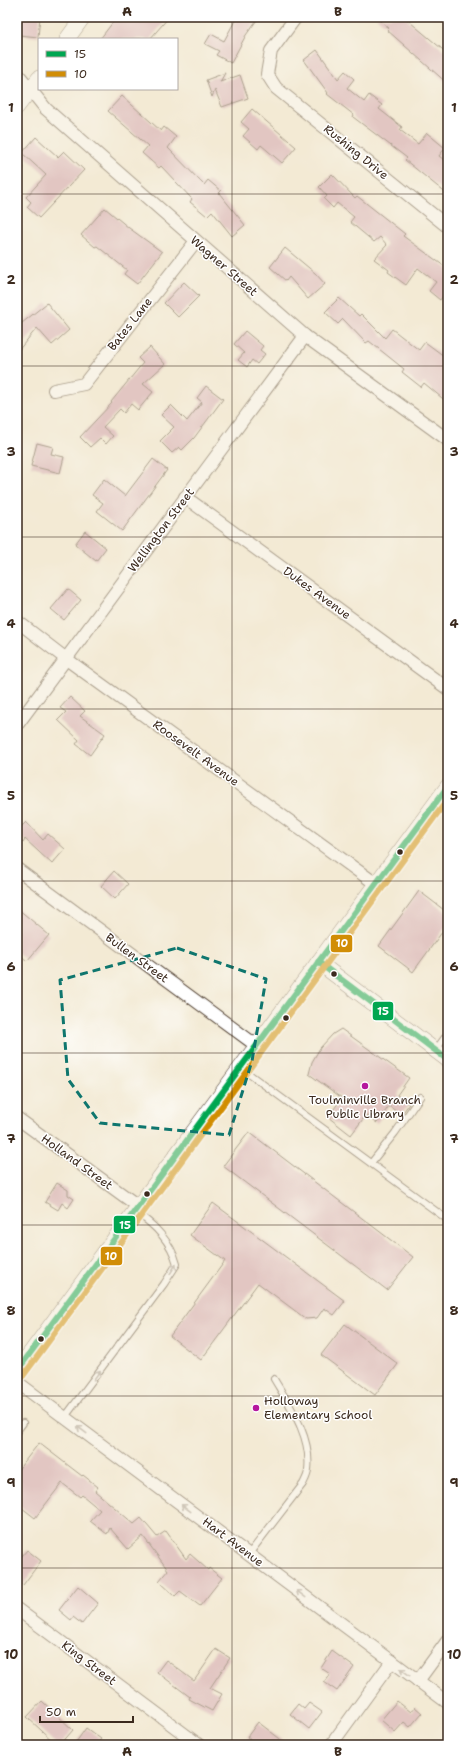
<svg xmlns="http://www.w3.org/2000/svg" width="465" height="1762" font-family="'Shantell Sans',sans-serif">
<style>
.building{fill:#cf9cae}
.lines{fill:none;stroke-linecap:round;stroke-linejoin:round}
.service-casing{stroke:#574739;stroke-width:8}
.minor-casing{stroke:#574739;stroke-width:14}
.tertiary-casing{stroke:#574739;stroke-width:16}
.service{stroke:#fff;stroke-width:6}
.minor{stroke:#fff;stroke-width:12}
.tertiary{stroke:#fff;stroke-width:15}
.bus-1-casing{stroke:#fff;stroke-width:9}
.bus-2-casing{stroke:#fff;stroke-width:9}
.bus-1{stroke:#00a651;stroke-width:6}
.bus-2{stroke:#d18d06;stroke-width:6}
.oneway{stroke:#a79f9a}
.marked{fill:none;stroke:#0f766e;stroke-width:3;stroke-dasharray:8 5;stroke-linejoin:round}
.grid{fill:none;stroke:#3b2a1e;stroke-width:1;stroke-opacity:0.55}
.bus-dot{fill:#3b2a1e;stroke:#fff;stroke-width:1.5}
.poi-dot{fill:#b5179e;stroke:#fff;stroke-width:1.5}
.labels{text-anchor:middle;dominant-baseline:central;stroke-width:3;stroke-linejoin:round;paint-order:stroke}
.street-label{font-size:12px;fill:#3b2a1e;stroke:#fff}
.poi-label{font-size:12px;fill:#3b2a1e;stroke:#fff}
.line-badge{stroke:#fff;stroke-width:1.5}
.badge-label{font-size:11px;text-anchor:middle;font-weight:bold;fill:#fff}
.neatline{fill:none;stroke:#3b2a1e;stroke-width:1.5}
.grid-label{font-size:13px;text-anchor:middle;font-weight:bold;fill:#3b2a1e}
</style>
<rect width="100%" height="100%" fill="#fff"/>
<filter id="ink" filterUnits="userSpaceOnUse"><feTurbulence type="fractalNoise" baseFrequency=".025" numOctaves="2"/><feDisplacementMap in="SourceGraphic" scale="8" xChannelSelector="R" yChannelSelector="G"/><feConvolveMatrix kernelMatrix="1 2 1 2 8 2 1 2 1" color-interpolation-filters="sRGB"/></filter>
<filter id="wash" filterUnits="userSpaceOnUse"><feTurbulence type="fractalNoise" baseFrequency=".012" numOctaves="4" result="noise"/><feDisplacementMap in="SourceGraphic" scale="16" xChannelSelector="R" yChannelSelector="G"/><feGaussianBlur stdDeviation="0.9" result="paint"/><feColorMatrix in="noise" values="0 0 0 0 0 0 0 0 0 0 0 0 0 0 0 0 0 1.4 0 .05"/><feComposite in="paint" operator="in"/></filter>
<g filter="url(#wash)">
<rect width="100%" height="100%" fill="#f3ead4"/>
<g id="blocks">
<g class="building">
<path d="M21 17H40L38 37 19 35Z"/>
<path d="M117 17H169L150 39H100Z"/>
<path d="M237 17H259L246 35 231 63 216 55 219 51 205 44 211 34 224 41Z"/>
<path d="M376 17H404L448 54V84L387 30 389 28Z"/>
<path d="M317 50 338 79 345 71 354 79 347 88 364 102 369 95 382 105 379 109 402 127 400 130 418 144 427 133 445 148 439 156 448 163V195L405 160 407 158 353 117 354 115 327 94 328 93 304 60Z"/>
<path d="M225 73 220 82 240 75 248 98 222 107 215 90 212 97 206 80Z"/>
<path d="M122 96 161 131 164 127 176 137 168 148 204 185 208 180 221 191 219 193 245 225 232 236 212 211 207 216 190 202 192 199 161 166 159 168 142 153 148 146 108 111Z"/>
<path d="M252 109 296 147 282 163 261 145 258 149 243 136 249 129 241 122Z"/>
<path d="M36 137 58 157 64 151 84 170 39 218 27 207 31 202 26 197 46 175 22 153Z"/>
<path d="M332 174 355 198 357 196 405 234 403 236 448 269V289L440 300 429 291 436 282 418 268 406 285 388 272 389 270 374 259 387 245 380 237 374 242 350 222 354 217 337 203 333 208 324 199 327 196 319 187Z"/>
<path d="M105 208 129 228 162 252 137 284 124 274 127 270 97 246 95 247 81 235Z"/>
<path d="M285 248 315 273 325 284 308 299 289 277 286 281 270 267Z"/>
<path d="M184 282 199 296 178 317 164 303Z"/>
<path d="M339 298 359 316 361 314 385 338 392 329 419 350 425 342 448 359V403L424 383 421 387 402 372 404 369 369 341 366 343 343 319 338 324 325 312Z"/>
<path d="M47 303 69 330 52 345 37 328 17 352V327Z"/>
<path d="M245 331 263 346 260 350 265 354 257 364 252 360 247 367 238 360 244 353 234 344Z"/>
<path d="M150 347 165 364 143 384 153 392 138 410 131 404 124 413 120 409 103 427 113 436 106 444 100 438 90 447 80 437 112 403 111 402 143 363 138 358Z"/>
<path d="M206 386 223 399 194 438 182 450 179 447 172 453 160 441 174 427 161 415 171 405 187 421 202 402 197 398Z"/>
<path d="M37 443 53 447 51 454 64 457 60 473 31 466Z"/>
<path d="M153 459 167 470 122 531 97 511 103 503 92 495 104 479 125 496Z"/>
<path d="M85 531 106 548 96 561 75 544Z"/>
<path d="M68 589 81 600 64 620 51 609Z"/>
<path d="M70 697 85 711 80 716 105 734 90 755 76 744 79 740 58 720 66 712 60 708Z"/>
<path d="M26 822 43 840 48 834 65 849 52 864 25 839 23 842 17 836V831Z"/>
<path d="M114 871 128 884 115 899 101 886Z"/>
<path d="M419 891 448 913V924L413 972 379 946Z"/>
<path d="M17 908 49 935 27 961 17 952Z"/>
<path d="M341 1029 409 1078 397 1095 409 1104 401 1115 389 1106 377 1123 366 1115 351 1135 328 1117 342 1098 309 1074 312 1062 320 1048 333 1034Z"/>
<path d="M249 1132 413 1257 387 1290 223 1166Z"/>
<path d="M57 1183 68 1190V1195L74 1199 68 1208 62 1203 58 1210 45 1202Z"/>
<path d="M213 1203 345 1301 334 1315 324 1308 317 1318 306 1319 258 1283 201 1360 170 1336 225 1261 190 1235Z"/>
<path d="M345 1324 398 1364 375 1395 321 1355Z"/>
<path d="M39 1443 82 1476 83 1475 98 1487 95 1491 134 1524 141 1518 157 1537 166 1531 186 1559 190 1554 208 1570 209 1568 222 1578 200 1606 180 1591 175 1596 159 1581 168 1570 143 1536 128 1549 110 1528 107 1534 90 1521 100 1510 82 1495 80 1497 62 1483 35 1518 17 1504V1471Z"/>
<path d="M27 1550 41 1561 23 1585 17 1581V1562Z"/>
<path d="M78 1586 98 1603 82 1624 73 1617 71 1620 59 1610Z"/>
<path d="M216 1649 230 1658 210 1688 222 1694 212 1711 189 1699 190 1697 157 1672 166 1660 194 1681Z"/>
<path d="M332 1651 354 1667 337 1691 324 1682 330 1674 321 1668Z"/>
<path d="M42 1701 73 1730 60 1745H57L27 1717Z"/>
<path d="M397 1701 411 1712 415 1707 422 1713 410 1727 404 1722 395 1732 381 1720Z"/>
<path d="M309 1703 322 1712 309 1729 290 1714 298 1704 304 1709Z"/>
<path d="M258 1722 288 1745H257L247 1737Z"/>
<path d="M86 1728 101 1739 96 1745H74Z"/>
</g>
</g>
</g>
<g filter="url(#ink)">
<use href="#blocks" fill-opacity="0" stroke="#574739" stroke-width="1"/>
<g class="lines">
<g class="service-casing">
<g id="service">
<path d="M17 165 20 168 17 172"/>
<path d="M435 1051 448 1033"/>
<path d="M241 1068 448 1220"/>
<path d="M371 1163 395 1133 420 1097"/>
<path d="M65 1417 164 1284 177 1264C171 1242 154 1224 135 1212"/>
<path d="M17 1431 23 1423"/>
<path d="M249 1554 303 1484C305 1480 308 1475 308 1470 312 1437 290 1406 274 1379"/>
</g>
</g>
<g class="minor-casing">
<g id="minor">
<path d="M296 17 271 51 267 74 276 88 448 227"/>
<path d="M17 73 46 109 305 336 448 440"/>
<path d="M54 390 84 384 196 241"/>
<path d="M185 497 448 689"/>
<path d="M17 621 65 658 376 884"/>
<path d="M17 725 305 336"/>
<path d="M17 869 257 1046"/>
<path d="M17 1118 138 1206"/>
<path d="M17 1382 448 1703"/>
<path d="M17 1609 199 1745"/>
<path d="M418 1681 448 1640"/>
<path d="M331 1745 392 1661"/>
</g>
</g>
<g class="tertiary-casing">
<g id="tertiary">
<path d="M67 39 83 17"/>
<path d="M17 107 39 78"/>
<path d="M318 962 448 1060"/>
<path d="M17 1371 448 786"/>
</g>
</g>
<use href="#service" class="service"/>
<use href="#minor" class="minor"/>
<use href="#tertiary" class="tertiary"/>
<g class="bus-1-casing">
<g id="bus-1">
<path d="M318 962 448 1060"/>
<path d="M17 1371 448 786"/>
</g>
</g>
<g class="bus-2-casing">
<path id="bus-2" d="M23 1376 448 799"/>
</g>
<use href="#bus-1" class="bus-1"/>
<use href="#bus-2" class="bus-2"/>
</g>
<defs><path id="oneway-shaft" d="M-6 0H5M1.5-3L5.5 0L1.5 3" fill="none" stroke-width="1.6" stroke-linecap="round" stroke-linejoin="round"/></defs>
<g class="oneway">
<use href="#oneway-shaft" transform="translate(173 1269) rotate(-59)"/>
<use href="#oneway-shaft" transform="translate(97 1375) rotate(-54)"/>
<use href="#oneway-shaft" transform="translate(82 1430) rotate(-143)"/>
<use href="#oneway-shaft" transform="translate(186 1508) rotate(-143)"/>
<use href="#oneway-shaft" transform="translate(301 1594) rotate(-143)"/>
<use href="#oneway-shaft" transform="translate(405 1672) rotate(-143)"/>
</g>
</g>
<path d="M0 0H465V1762H0ZM177 948 266 979 252 1061 229 1135 100 1123 68 1079 60 980Z" fill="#f3ead4" fill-opacity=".55" fill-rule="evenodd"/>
<path class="marked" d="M177 948 266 979 252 1061 229 1135 100 1123 68 1079 60 980Z"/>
<path class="grid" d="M232 17V1745M17 194H448M17 366H448M17 537H448M17 709H448M17 881H448M17 1053H448M17 1225H448M17 1396H448M17 1568H448"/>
<g class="bus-dot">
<circle cx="400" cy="852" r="3.5"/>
<circle cx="334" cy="974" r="3.5"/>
<circle cx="286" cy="1018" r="3.5"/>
<circle cx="147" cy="1194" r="3.5"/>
<circle cx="41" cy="1339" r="3.5"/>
</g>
<g class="poi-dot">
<circle cx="365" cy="1086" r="4"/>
<circle cx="256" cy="1408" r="4"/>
</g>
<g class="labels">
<g class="street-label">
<text transform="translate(356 152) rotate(39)">Rushing Drive</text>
<text transform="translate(224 266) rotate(41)">Wagner Street</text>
<text transform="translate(130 324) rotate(-52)">Bates Lane</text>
<text transform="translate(161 530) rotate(-53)">Wellington Street</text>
<text transform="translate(317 593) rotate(36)">Dukes Avenue</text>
<text transform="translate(196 753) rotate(36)">Roosevelt Avenue</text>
<text transform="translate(137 958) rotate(36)">Bullen Street</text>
<text transform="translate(77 1162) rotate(36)">Holland Street</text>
<text transform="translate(233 1542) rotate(37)">Hart Avenue</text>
<text transform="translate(89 1663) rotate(37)">King Street</text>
</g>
<g class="poi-label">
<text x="365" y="1100">Toulminville Branch<tspan x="365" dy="14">Public Library</tspan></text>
<text x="264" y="1401" text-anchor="start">Holloway<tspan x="264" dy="14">Elementary School</tspan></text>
</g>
</g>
<g class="line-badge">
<rect x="330" y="934" width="23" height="19" rx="4" fill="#d18d06"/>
<rect x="372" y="1001" width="22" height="20" rx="4" fill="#00a651"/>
<rect x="113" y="1215" width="23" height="19" rx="4" fill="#00a651"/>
<rect x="100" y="1246" width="23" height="20" rx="4" fill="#d18d06"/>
</g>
<g class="badge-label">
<text x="342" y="947">10</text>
<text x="383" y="1015">15</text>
<text x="125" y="1229">15</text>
<text x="111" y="1260">10</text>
</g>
<rect width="465" height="1762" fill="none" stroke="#fff" stroke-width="44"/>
<rect x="38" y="38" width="140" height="52" fill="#ffffff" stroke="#b1aaa5"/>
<rect x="46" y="51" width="20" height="6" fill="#00a651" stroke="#b1aaa5"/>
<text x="74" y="58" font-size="12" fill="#3b2a1e">15</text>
<rect x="46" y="71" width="20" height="6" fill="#d18d06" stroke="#b1aaa5"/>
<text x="74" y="78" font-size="12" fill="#3b2a1e">10</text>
<path d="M40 1716v6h93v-6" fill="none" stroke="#3b2a1e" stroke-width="2"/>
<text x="46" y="1716" font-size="12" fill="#3b2a1e" stroke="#ffffff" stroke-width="3" paint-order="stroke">50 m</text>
<rect x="22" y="22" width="421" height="1718" class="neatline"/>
<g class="grid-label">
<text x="127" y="16">A</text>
<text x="338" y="16">B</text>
<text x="11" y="112">1</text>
<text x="454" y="112">1</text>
<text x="11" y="284">2</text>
<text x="454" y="284">2</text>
<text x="11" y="456">3</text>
<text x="454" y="456">3</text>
<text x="11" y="628">4</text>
<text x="454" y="628">4</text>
<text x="11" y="800">5</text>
<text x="454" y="800">5</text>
<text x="11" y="971">6</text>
<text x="454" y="971">6</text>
<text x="11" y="1143">7</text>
<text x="454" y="1143">7</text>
<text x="11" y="1315">8</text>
<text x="454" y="1315">8</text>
<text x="11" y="1487">9</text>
<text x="454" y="1487">9</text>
<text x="11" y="1659">10</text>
<text x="454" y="1659">10</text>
<text x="127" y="1756">A</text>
<text x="338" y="1756">B</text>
</g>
</svg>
